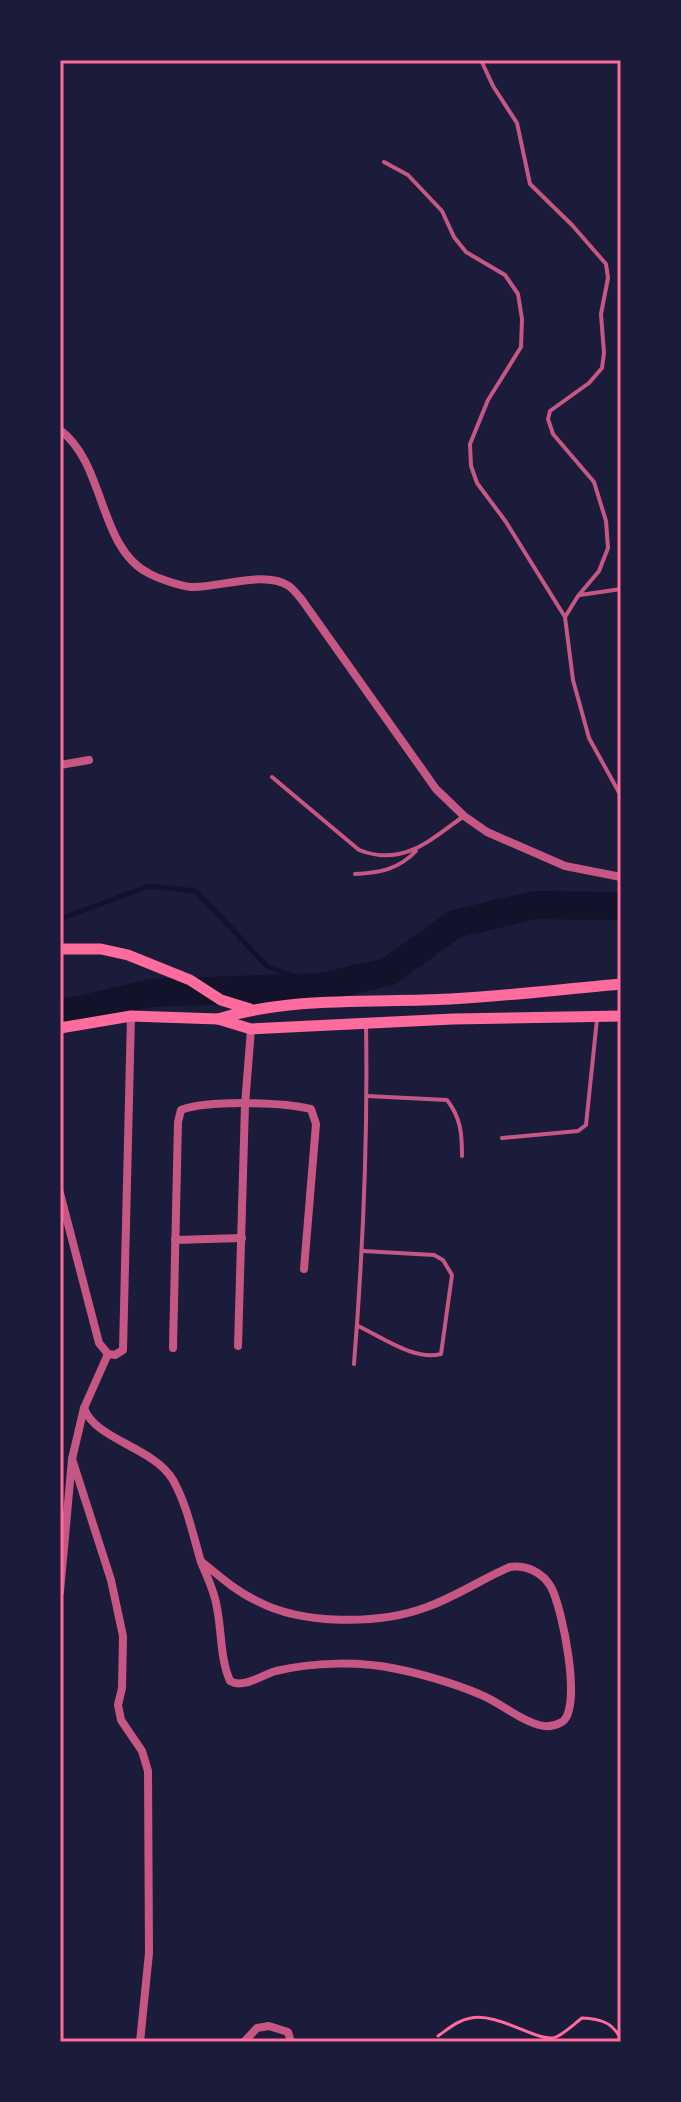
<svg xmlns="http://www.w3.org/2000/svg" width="681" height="2102" font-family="Arial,sans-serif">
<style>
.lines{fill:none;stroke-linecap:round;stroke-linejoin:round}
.stream{stroke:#12122b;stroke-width:5}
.river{stroke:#12122b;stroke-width:28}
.path{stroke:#ff6b9d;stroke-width:3}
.service{stroke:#c65784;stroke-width:4}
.minor{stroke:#c65784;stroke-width:8}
.secondary{stroke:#ff6b9d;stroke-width:11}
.neatline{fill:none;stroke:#ff6b9d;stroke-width:3}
</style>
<rect width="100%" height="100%" fill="#1b1b3a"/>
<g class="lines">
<path class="stream" d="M60 919 149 886 196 891 267 966 321 987"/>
<path class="river" d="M60 1012 79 1010 150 993 321 987 388 972 455 924 534 905 621 906"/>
<path class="path" d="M438 2036C448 2029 458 2020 471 2018 498 2012 540 2044 556 2037 565 2033 574 2024 582 2018 601 2019 612 2022 621 2039"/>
<g class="service">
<path d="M481 60 493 86 517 123 530 184 572 225 606 264 608 278 601 314 604 353 602 368 589 383 550 411 548 419 553 434 594 482 606 521 608 548 599 571 578 596 565 617 573 680 589 738 621 796"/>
<path d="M384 162 408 175 442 211 454 237 466 252 505 275 518 294 522 319 521 347 488 400 470 444 471 466 477 483 506 522 565 617"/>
<path d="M580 595 621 589"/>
<path d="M272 777 359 850C403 867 429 841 464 816"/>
<path d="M355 874C380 873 399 869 416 851"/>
<path d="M367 1096 447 1100C461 1118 462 1134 462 1156"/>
<path d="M502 1138 578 1131 586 1125 597 1019"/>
<path d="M358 1326C382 1337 414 1361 441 1354L452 1275 443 1260 434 1255 363 1251"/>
<path d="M354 1364C363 1251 368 1139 366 1025"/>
</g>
<g class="minor">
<path d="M60 430C106 464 98 549 150 574 160 579 180 586 191 587 219 588 264 570 289 586 294 590 298 595 302 600L436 789 464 816 487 832 565 866 621 877"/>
<path d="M60 765 89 760"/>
<path d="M60 1193 99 1343 108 1354 115 1355 123 1350 131 1016"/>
<path d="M175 1240 242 1238"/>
<path d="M238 1346 245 1105 251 1029"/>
<path d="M173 1348 178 1122 181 1110C208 1100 282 1102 311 1109L316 1124 304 1269"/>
<path d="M84 1408C95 1440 154 1447 173 1480 187 1505 193 1535 201 1562 207 1577 215 1592 217 1608 222 1633 220 1658 230 1681 244 1689 261 1675 276 1671 314 1662 359 1661 397 1669 422 1674 456 1684 479 1694 500 1702 517 1719 539 1725 546 1727 555 1726 562 1722 583 1708 562 1607 551 1587 543 1573 526 1564 510 1567 482 1579 455 1597 427 1607 379 1625 302 1625 257 1601 236 1591 219 1576 202 1562"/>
<path d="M72 1459 111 1580 123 1636 122 1688 118 1705 121 1720 142 1751 148 1771 149 1953 140 2042"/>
<path d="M60 1592 72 1459 84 1408 108 1354"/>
<path d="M244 2042 257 2028 269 2026 288 2032 291 2042"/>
</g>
<g class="secondary">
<path d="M60 949H101L128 955 190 980 221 1000 250 1009"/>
<path d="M218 1019C293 996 372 1003 450 999 507 996 564 989 621 984"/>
<path d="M60 1028 131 1016 218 1019 251 1029 453 1019 621 1016"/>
</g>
</g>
<rect width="681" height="2102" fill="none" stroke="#1b1b3a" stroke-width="124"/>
<rect x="62" y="62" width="557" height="1978" class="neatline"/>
</svg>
